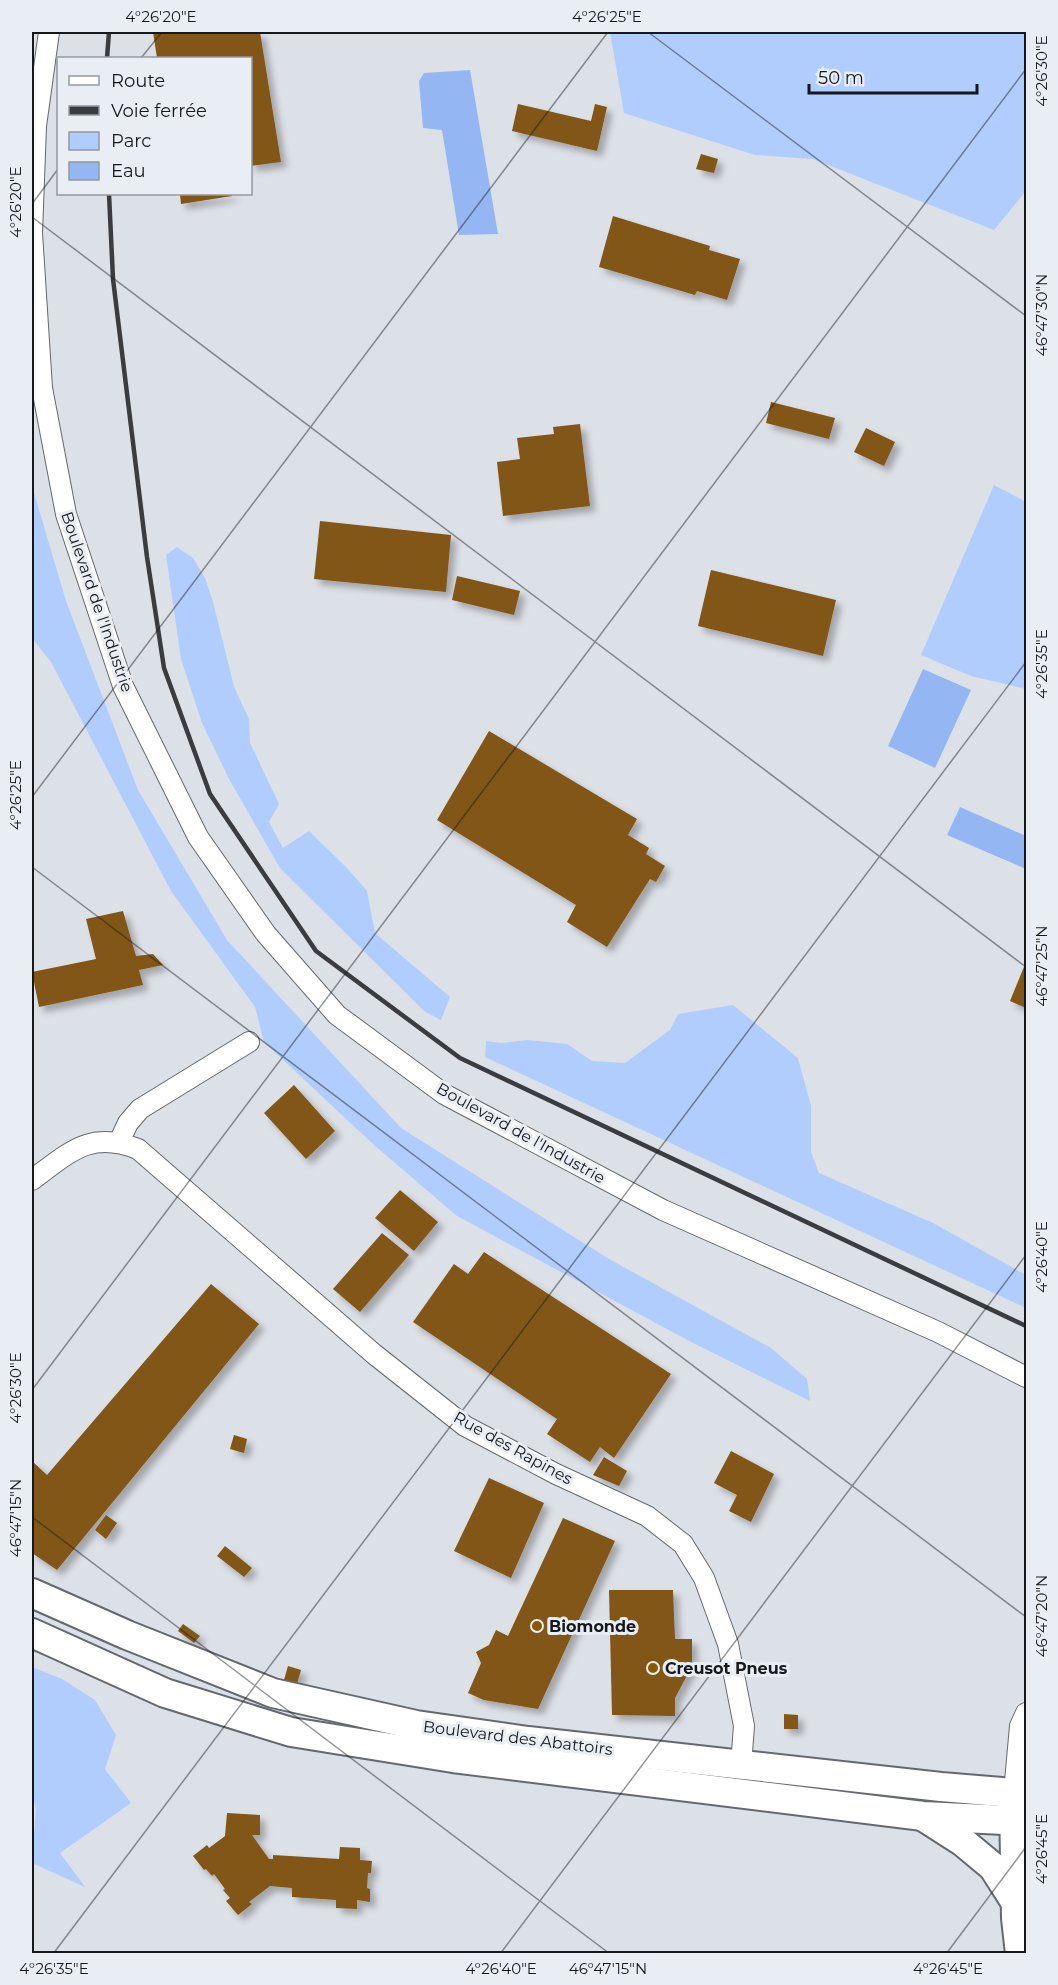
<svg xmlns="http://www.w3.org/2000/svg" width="1058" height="1985" font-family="Montserrat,sans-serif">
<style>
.green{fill:#b1cdfd}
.water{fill:#94b7f4}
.building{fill:#815613;filter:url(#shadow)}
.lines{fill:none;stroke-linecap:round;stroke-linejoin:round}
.street-casing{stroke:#65696f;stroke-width:22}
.secondary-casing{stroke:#65696f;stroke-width:32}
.street{stroke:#fff;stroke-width:20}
.secondary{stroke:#fff;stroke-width:28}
.rail{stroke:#3a3c40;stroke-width:4.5}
.ticks{fill:none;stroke:#17181b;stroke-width:1.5;stroke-opacity:0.45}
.poi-dot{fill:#895900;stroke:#e9eef5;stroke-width:2}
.labels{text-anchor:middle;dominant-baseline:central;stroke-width:6;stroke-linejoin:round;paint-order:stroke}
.street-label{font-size:16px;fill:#17181b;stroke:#e9eef5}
.poi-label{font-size:16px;font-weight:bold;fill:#17181b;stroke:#e9eef5;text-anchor:start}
.neatline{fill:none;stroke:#17181b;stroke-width:2}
.ticks-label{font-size:15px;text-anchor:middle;fill:#17181b}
</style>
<defs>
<filter id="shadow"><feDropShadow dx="5.5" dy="5.5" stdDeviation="3" flood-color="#0004"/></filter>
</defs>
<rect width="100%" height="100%" fill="#dce0e7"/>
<g class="green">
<path d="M610 32H1026V191L994 230 813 159 755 155 624 113Z"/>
<path d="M994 485 1026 502V689L971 676 921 655Z"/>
<path d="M32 486 66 601 138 790 227 940 401 1128 609 1259 771 1348 807 1379 810 1401 691 1342 457 1216 374 1145 264 1042 255 1007 171 891 51 662 32 638Z"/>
<path d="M177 547 193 558 205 578 213 602 234 687 249 719 250 743 279 804 269 822 283 848 309 831 347 868 367 891 375 933 450 997 441 1020 424 1011 280 868 229 779 202 723 181 659 166 555Z"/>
<path d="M733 1005 798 1058 811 1106V1152L819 1173 933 1223 1026 1275V1308L485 1057 486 1041 501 1043 528 1040 567 1044 592 1061 625 1063 670 1030 678 1014Z"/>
<path d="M32 1667 62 1679 95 1700 116 1735 105 1769 131 1803 60 1853 85 1887 32 1863 36 1809 32 1793Z"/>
</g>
<g class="water">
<path d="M470 70 498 234 459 235 442 130 423 128 419 81 424 73Z"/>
<path d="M923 669 971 690 935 768 888 746Z"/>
<path d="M960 807 1026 836V869L947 835Z"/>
</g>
<g class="building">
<path d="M153 32H260L281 162 250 166V58H157Z"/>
<path d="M518 104 591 121 595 104 607 107 597 151 512 131Z"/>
<path d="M701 154 718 159 714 173 696 169Z"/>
<path d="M180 194H232V196L181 204Z"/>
<path d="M613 216 710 246 709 250 740 259 727 300 697 291 695 295 599 267Z"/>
<path d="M771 402 835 418 829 439 766 423Z"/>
<path d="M580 424 590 506 503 516 497 462 520 459 517 438 554 434 553 427Z"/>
<path d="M866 428 895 442 884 466 854 452Z"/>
<path d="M320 521 451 535 446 592 314 579Z"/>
<path d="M711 570 836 600 823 656 698 626Z"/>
<path d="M457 576 520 591 514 615 452 600Z"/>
<path d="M489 731 637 819 628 835 649 848 646 854 665 866 656 882 650 879 607 947 567 922 576 905 437 820Z"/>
<path d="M123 911 136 956 153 954 163 965 139 970 143 985 39 1007 32 972 96 959 86 919Z"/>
<path d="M1026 962V1008L1010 1001Z"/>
<path d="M294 1085 335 1131 306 1159 264 1113Z"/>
<path d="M400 1190 438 1222 414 1251 375 1218Z"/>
<path d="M382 1233 409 1255 360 1312 333 1289Z"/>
<path d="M484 1252 671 1374 614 1458 600 1447 590 1462 547 1434 557 1419 413 1322 454 1264 468 1274Z"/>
<path d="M211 1284 259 1324 57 1570 32 1553V1461L47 1475Z"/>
<path d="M234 1435 247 1439 244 1453 230 1449Z"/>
<path d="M731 1451 774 1474 751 1522 729 1511 737 1495 714 1483Z"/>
<path d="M604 1457 627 1471 619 1486 593 1475Z"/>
<path d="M489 1478 544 1503 511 1578 454 1551Z"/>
<path d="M106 1515 117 1523 106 1539 95 1530Z"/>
<path d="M563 1518 615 1541 538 1709 484 1700 468 1693 481 1663 476 1652 489 1645 496 1630 508 1636Z"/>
<path d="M225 1546 252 1568 244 1577 217 1556Z"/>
<path d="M609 1590H673L675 1639H692V1666L675 1698V1716L612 1715Z"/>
<path d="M183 1624 200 1636 194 1643 178 1631Z"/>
<path d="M288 1666 301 1670 297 1684 284 1680Z"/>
<path d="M784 1714 798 1715V1729H784Z"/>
<path d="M227 1813 260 1815V1835H252L269 1859H273V1855L339 1859 340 1847 360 1848V1860L372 1861 371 1873H368L367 1888 370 1889V1902L357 1900V1909L336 1908V1900L292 1897V1888L270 1886 249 1902 252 1904 238 1915 226 1901 230 1898 223 1890 225 1889 214 1874 212 1876 206 1869 204 1870 193 1856 207 1845 209 1848 225 1836Z"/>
</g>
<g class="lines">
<g class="street-casing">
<g id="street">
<path d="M49 32 36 126 32 233 42 388 66 514 123 686 198 837 266 934 337 1015 444 1094 663 1210 938 1332 1026 1377"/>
<path d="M119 1142 128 1123 140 1109 249 1042"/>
<path d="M32 1180C70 1152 90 1130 138 1149L374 1354 465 1426 556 1474 647 1516 683 1544 704 1578 728 1644 744 1726 741 1765"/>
<path d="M1014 1793 1020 1726 1026 1713"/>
</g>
</g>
<g class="secondary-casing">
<g id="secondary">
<path d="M32 1593 127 1635 273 1693 416 1725 528 1741 941 1787 1026 1794"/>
<path d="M32 1633 165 1693 291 1732 453 1758 923 1816 1026 1821"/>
<path d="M1014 1801 1016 1918 1020 1954"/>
<path d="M924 1817 963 1842 993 1867 1016 1903"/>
</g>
</g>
<use href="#street" class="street"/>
<use href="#secondary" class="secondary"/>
<g class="rail">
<path d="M107 58 109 32"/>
<path d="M109 194 113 279 147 557 164 668 210 794 316 951 460 1058 1026 1326"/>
</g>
</g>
<path class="ticks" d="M648 32 1026 316M141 58 162 32M32 204 58 169M32 217 1026 967M32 797 608 32M32 867 1026 1617M32 1390 1026 69M32 1517 610 1954M53 1954 1026 662M500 1954 1026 1255M946 1954 1026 1847"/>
<g class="poi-dot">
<circle cx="537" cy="1626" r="6"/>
<circle cx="653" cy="1668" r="6"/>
</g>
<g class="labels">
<g class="street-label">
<text transform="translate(97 602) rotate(71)">Boulevard de l'Industrie</text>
<text transform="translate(521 1133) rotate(29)">Boulevard de l'Industrie</text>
<text transform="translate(513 1448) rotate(29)">Rue des Rapines</text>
<text transform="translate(518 1738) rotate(7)">Boulevard des Abattoirs</text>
</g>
<g class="poi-label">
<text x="549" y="1626">Biomonde</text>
<text x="665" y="1668">Creusot Pneus</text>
</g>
</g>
<rect width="1058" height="1985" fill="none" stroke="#e9eef5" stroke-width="66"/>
<rect x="57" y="57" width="195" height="138" fill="#e9eef5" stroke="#95989e" stroke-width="1.5"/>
<rect x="69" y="76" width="30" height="9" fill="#ffffff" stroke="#95989e" stroke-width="1.5"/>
<text x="111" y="87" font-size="18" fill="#17181b">Route</text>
<rect x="69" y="106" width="30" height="9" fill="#3a3c40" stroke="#95989e" stroke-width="1.5"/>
<text x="111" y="117" font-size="18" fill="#17181b">Voie ferrée</text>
<rect x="69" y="132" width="30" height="18" fill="#b1cdfd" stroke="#95989e" stroke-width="1.5"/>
<text x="111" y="147" font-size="18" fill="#17181b">Parc</text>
<rect x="69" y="162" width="30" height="18" fill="#94b7f4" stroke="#95989e" stroke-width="1.5"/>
<text x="111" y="177" font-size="18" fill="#17181b">Eau</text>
<path d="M809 84v9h168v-9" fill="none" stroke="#17181b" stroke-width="3"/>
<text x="818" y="84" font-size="18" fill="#17181b" stroke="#e9eef5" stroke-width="4.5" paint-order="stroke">50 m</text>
<rect x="33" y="33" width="992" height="1919" class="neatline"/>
<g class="ticks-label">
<text x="161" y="22">4°26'20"E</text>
<text x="607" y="22">4°26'25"E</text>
<text transform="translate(1042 71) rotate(-90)" y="5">4°26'30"E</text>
<text transform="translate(16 202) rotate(-90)" y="5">4°26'20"E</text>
<text transform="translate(1042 315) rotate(-90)" y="5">46°47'30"N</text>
<text transform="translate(1042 664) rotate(-90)" y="5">4°26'35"E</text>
<text transform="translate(16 795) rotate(-90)" y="5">4°26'25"E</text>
<text transform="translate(1042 966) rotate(-90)" y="5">46°47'25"N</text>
<text transform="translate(1042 1257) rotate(-90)" y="5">4°26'40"E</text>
<text transform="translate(16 1388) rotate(-90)" y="5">4°26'30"E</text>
<text transform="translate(16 1518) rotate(-90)" y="5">46°47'15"N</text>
<text transform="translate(1042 1616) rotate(-90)" y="5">46°47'20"N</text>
<text transform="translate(1042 1849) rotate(-90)" y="5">4°26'45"E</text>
<text x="54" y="1974">4°26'35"E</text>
<text x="501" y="1974">4°26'40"E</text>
<text x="608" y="1974">46°47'15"N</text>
<text x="948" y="1974">4°26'45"E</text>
</g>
</svg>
